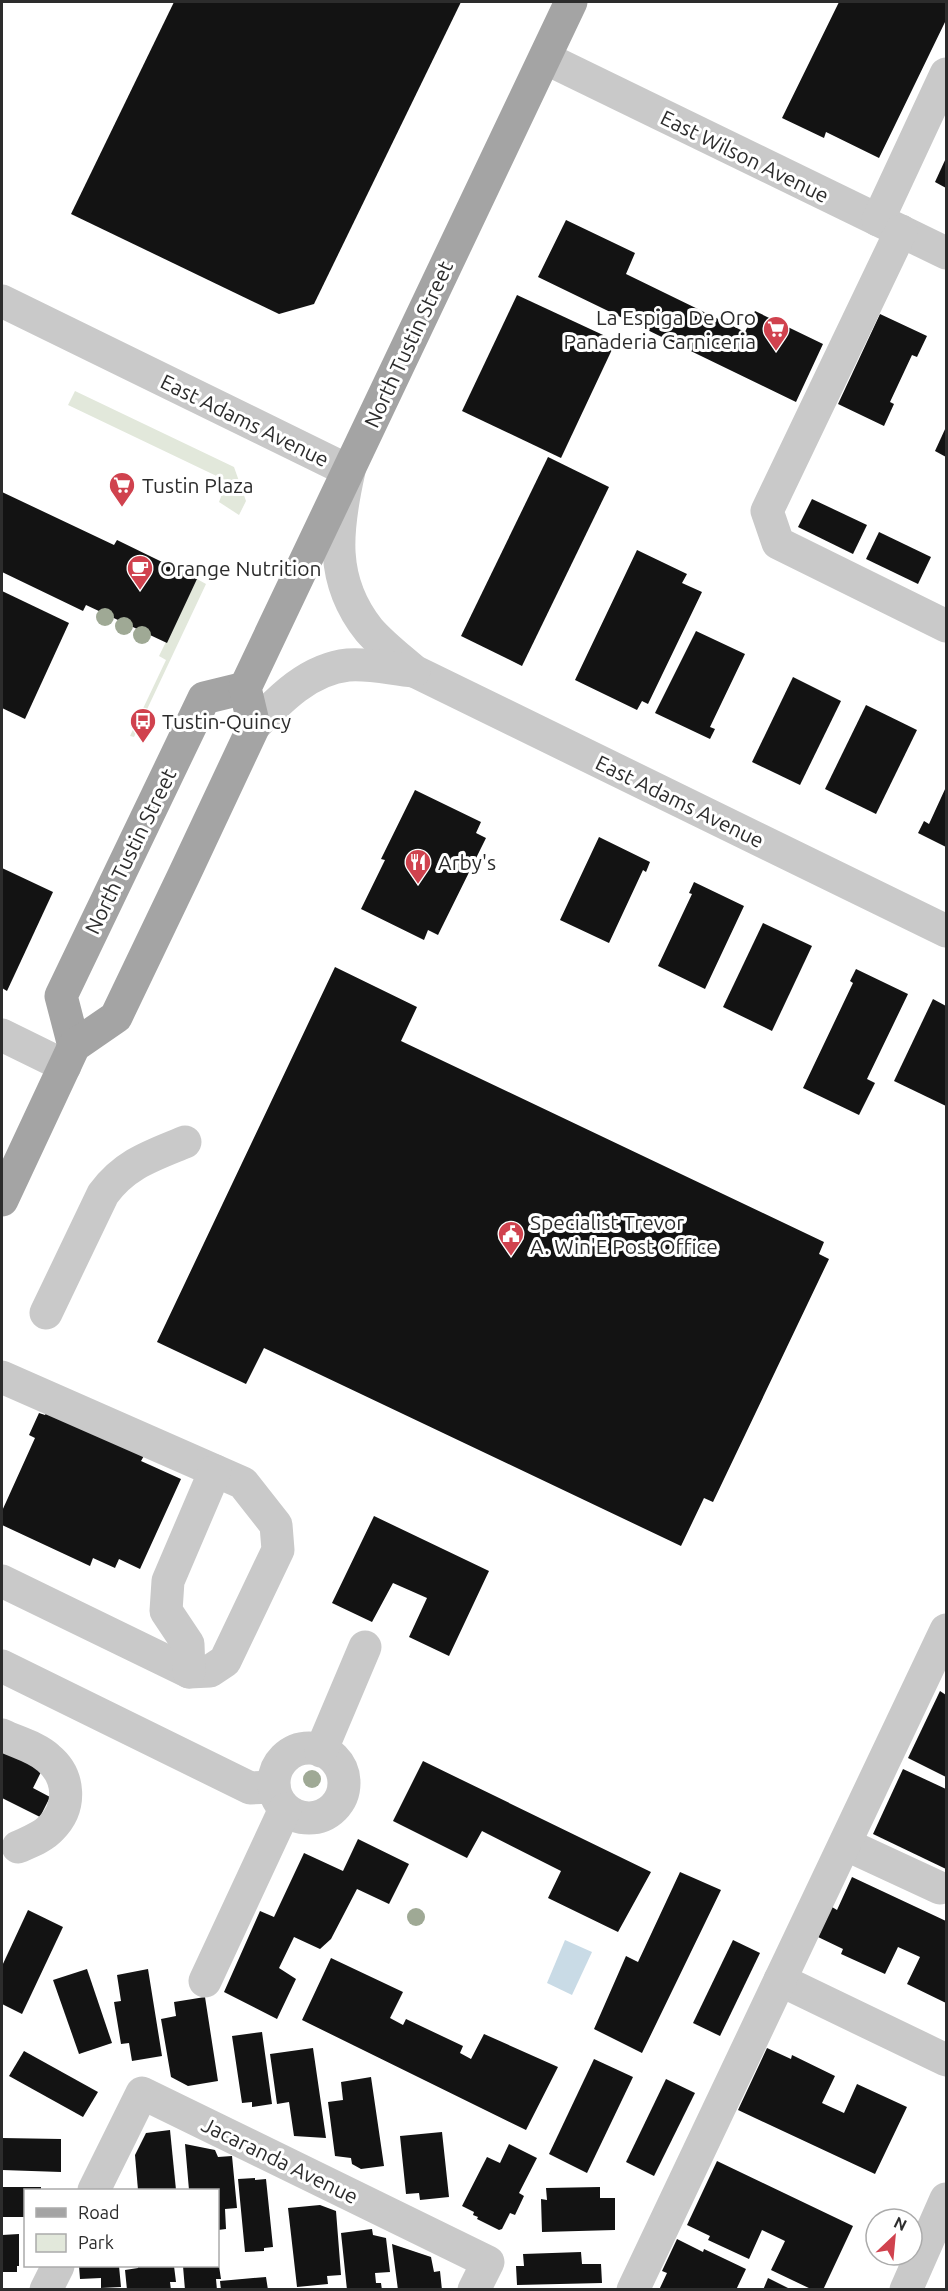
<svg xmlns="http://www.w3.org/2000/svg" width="948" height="2291" font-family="Ubuntu,sans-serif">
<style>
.green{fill:#e2e8db}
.water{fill:#c9dbe6}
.building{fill:#131313}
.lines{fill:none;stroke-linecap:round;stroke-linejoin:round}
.minor{stroke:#c9c9c9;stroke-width:33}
.major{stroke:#a4a4a4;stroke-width:33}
.tree{fill:#9fa995}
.labels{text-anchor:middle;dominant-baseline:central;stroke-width:6;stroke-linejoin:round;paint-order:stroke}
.street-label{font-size:21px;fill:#2c2c2c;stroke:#fff}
.poi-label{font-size:21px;fill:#2c2c2c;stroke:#fff;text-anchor:start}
</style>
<rect width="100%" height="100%" fill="#fff"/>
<g class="green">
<path d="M75 391 234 467 246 501 239 515 219 502 227 481 68 405Z"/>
<path d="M197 579 206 584 134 737 130 736 166 660 159 656Z"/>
</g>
<path class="water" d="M565 1940 592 1952 572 1995 547 1983Z"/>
<g class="building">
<path d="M174 2H461L314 304 279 314 71 214Z"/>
<path d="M839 2H946V20L879 158 826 132 824 138 782 118Z"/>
<path d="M946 158V188L935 182Z"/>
<path d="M566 220 635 253 626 274 745 332 755 311 823 344 796 402 538 277Z"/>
<path d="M517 295 616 341 561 458 462 411Z"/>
<path d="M880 314 927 336 917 357 912 355 890 402 894 404 884 426 838 404Z"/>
<path d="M946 427V457L935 451Z"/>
<path d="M548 457 609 487 522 666 461 636Z"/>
<path d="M2 492 114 545 117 540 197 579 167 643 86 605 83 611 2 572Z"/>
<path d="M812 499 867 525 853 554 798 527Z"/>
<path d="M879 532 931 557 918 584 866 559Z"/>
<path d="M637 550 687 574 682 583 702 592 648 704 642 701 637 710 575 680Z"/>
<path d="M2 591 69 623 25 719 2 708Z"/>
<path d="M696 631 745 654 710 727 715 729 710 739 655 713Z"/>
<path d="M793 677 841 701 800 785 752 762Z"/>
<path d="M866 705 917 730 876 814 825 789Z"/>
<path d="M946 787V847L918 833 924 821 929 824Z"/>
<path d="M415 790 481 822 476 833 486 838 438 935 428 930 424 940 361 909 385 860 381 859Z"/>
<path d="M599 837 650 862 646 872 643 870 609 943 560 920Z"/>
<path d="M2 868 53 892 7 991 2 988Z"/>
<path d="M694 882 744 906 705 989 658 966 692 894 689 893Z"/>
<path d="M763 923 812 946 772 1031 723 1007Z"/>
<path d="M335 967 417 1007 401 1041 824 1242 819 1254 829 1259 713 1502 704 1498 681 1546 264 1348 246 1384 157 1342Z"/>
<path d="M856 969 908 994 867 1079 875 1083 859 1115 803 1088 853 983 850 981Z"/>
<path d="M933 999 946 1006V1106L894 1081Z"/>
<path d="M48 1410 145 1454 141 1461 181 1479 140 1569 119 1559 115 1568 93 1558 90 1566 2 1525V1511L35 1438 29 1435 39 1413 45 1415Z"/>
<path d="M374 1516 489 1571 449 1656 409 1637 427 1598 393 1583 372 1622 332 1603Z"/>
<path d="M940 1691 946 1695V1777L908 1758Z"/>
<path d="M2 1746 41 1772 33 1788 50 1797 40 1817 2 1798Z"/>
<path d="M423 1761 651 1872 618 1932 548 1898 561 1871 482 1831 467 1858 393 1821Z"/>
<path d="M903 1769 946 1789V1869L873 1834Z"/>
<path d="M358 1839 409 1864 389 1904 357 1889 331 1939 320 1949 294 1937 279 1968 296 1979 277 2019 224 1992 260 1911 274 1917 304 1853 343 1871Z"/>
<path d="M680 1872 721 1890 642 2053 594 2029 626 1956 638 1962Z"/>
<path d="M852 1877 946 1921V2003L907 1984 920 1957 898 1947 885 1974 841 1954 843 1949 818 1937 832 1907 837 1910Z"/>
<path d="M28 1910 63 1927 22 2014 2 2004V1966Z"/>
<path d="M733 1940 760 1953 720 2036 693 2023Z"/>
<path d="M331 1958 403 1992 390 2018 403 2025 406 2019 463 2046 460 2053 471 2059 484 2034 558 2067 526 2130 302 2020Z"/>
<path d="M87 1969 112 2043 79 2054 53 1980Z"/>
<path d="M148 1969 162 2056 132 2061 129 2043 121 2044 114 2002 121 2001 117 1975Z"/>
<path d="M205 1997 218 2081 188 2086 171 2077 161 2019 176 2016 174 2002Z"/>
<path d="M262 2032 272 2104 252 2107V2102L242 2103 232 2036Z"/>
<path d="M313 2048 326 2138 294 2136 289 2102 277 2104 270 2054Z"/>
<path d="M767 2048 791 2059 792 2055 835 2076 822 2103 844 2113 857 2084 907 2107 875 2174 738 2110Z"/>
<path d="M24 2051 98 2092 83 2117 9 2076Z"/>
<path d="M594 2059 633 2077 587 2173 549 2154Z"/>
<path d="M371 2077 384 2166 361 2169 352 2164 351 2158 335 2156 328 2102 343 2100 341 2082Z"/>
<path d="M666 2079 695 2093 654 2176 626 2162Z"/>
<path d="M170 2130 176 2190H138L135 2155 146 2133Z"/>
<path d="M442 2132 449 2197 420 2200 419 2193 406 2194 400 2136Z"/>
<path d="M2 2138 61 2139V2172L2 2170Z"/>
<path d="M185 2144 215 2150 218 2157 232 2156 237 2208 225 2209 226 2229 218 2230V2190H189Z"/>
<path d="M509 2144 537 2158 519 2193 524 2196 515 2215 510 2213 502 2229 499 2230 477 2219 478 2217 473 2215 474 2212 462 2206 487 2157 500 2163Z"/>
<path d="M717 2161 853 2226 823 2290H813L771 2270 785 2241 762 2230 749 2259 708 2240 710 2236 687 2225Z"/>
<path d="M255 2178V2180L266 2179 273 2247 264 2248V2251L245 2252 238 2179Z"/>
<path d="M2 2187H41V2190H26V2217H2Z"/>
<path d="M600 2187V2198H615V2230L542 2232 541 2199 547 2200 546 2188Z"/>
<path d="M320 2205 336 2211 341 2275 327 2276 328 2284 297 2287 288 2208Z"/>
<path d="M372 2229 373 2235 386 2238 390 2272 375 2273 376 2283H381L382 2290H347L341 2233Z"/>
<path d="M19 2234V2266H17V2272H2V2235Z"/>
<path d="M677 2239 703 2252 704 2249 746 2269 736 2290H659L667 2273 662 2271Z"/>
<path d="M392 2244 431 2257 434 2272 440 2271 442 2290H398Z"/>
<path d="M581 2252 582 2264H601L602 2283 517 2285 516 2266H524L523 2254Z"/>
<path d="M79 2266H119L121 2287 101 2288V2278L80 2279Z"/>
<path d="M138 2266H174L176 2282H170L171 2290H127L125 2270 138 2268Z"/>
<path d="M183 2266H219L221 2279H216L217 2290H185Z"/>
<path d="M266 2277 268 2290H221L220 2281Z"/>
<path d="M768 2278 792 2290H763Z"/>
</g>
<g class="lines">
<g class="minor">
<path d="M545 58 946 253"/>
<path d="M878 220 946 74"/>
<path d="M901 231 767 511 778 543 946 626"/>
<path d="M2 301 349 471C336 529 329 580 369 630 382 645 399 658 414 671L946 931"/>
<path d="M254 726C280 699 309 669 348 665 369 663 392 669 414 671"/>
<path d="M2 1035 65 1066"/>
<path d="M46 1313 103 1194C125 1164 151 1156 185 1142"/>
<path d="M2 1377 243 1483 276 1525 278 1550 225 1661 210 1671 189 1672 2 1581"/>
<path d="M2 1666 250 1788 274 1787"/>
<path d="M189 1672 188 1644 166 1611 168 1581 215 1471"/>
<path d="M2 1735C16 1742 36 1747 48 1758 70 1776 72 1807 51 1828 43 1837 29 1842 18 1847"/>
<circle cx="309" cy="1783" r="35"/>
<path d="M321 1751 365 1647"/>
<path d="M845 1844 940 1888"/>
<path d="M780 1980 946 2060"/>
<path d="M205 1981 285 1809"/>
<path d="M94 2190 142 2093 488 2262 474 2290"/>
<path d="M46 2290 58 2266"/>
<path d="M633 2290 946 1630"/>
<path d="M906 2290 946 2199"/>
</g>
<g class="major">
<path d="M74 1046 61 996 204 698 245 688"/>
<path d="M2 1200 74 1046 116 1017 184 875 254 726 245 688 571 2"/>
</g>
</g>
<g class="tree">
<circle cx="105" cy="617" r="9"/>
<circle cx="124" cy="626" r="9"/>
<circle cx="142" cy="635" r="9"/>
<circle cx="312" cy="1779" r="9"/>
<circle cx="416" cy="1917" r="9"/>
</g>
<defs>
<g id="supermarket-pin" transform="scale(1.35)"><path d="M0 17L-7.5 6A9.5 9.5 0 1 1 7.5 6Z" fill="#d0424e" stroke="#fff"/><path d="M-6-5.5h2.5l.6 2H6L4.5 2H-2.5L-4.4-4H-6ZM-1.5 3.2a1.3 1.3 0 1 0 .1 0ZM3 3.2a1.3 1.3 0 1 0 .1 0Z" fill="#fff"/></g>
<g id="cafe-pin" transform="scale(1.35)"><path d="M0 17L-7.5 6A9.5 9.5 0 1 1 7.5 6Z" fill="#d0424e" stroke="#fff"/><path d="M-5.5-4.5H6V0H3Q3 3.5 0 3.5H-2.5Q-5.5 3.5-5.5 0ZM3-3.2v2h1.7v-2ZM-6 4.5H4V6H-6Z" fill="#fff"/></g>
<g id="bus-pin" transform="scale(1.35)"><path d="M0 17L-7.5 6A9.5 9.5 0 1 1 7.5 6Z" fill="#d0424e" stroke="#fff"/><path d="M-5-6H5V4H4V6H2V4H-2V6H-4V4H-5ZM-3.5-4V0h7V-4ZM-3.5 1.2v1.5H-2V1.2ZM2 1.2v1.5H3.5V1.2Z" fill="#fff"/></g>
<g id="restaurant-pin" transform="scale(1.35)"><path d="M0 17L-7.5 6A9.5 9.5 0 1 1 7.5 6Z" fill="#d0424e" stroke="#fff"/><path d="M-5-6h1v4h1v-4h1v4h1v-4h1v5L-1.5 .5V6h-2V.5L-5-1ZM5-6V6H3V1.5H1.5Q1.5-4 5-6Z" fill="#fff"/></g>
<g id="civic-pin" transform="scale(1.35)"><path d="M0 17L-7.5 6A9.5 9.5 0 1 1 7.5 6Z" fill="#d0424e" stroke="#fff"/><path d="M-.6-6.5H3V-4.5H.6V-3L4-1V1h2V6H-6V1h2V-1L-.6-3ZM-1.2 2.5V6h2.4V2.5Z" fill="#fff"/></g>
</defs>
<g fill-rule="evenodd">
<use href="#supermarket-pin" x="776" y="329"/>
<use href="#supermarket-pin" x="122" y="485"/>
<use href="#cafe-pin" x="140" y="568"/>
<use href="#bus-pin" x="143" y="721"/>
<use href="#restaurant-pin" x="418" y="862"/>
<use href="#civic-pin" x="511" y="1234"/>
</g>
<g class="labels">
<g class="street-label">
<text transform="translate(745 156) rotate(26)">East Wilson Avenue</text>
<text transform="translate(408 344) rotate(-65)">North Tustin Street</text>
<text transform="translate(245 420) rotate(26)">East Adams Avenue</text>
<text transform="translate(680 801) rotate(26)">East Adams Avenue</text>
<text transform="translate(130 851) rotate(-64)">North Tustin Street</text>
<text transform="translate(280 2160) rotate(26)">Jacaranda Avenue</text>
</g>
<g class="poi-label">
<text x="756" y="317" text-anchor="end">La Espiga De Oro<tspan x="756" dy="24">Panaderia Carniceria</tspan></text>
<text x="142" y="485">Tustin Plaza</text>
<text x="160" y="568">Orange Nutrition</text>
<text x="162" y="721">Tustin-Quincy</text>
<text x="438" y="862">Arby's</text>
<text x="530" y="1222">Specialist Trevor<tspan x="530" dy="24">A. Win'E Post Office</tspan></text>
</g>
</g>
<rect width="948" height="2291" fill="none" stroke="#2c2c2c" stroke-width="6"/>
<rect x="24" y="2189" width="195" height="78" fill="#ffffff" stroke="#ababab" stroke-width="1.5"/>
<rect x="36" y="2208" width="30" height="9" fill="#a4a4a4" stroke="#ababab" stroke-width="1.5"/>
<text x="78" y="2219" font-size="18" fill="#2c2c2c">Road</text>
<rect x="36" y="2234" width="30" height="18" fill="#e2e8db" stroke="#ababab" stroke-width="1.5"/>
<text x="78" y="2249" font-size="18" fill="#2c2c2c">Park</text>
<g transform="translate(894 2237) rotate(26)"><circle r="28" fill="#ffffff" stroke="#ababab" stroke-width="1.5"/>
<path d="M0-4.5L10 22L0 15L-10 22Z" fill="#d0424e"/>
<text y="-9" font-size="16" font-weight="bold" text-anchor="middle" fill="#2c2c2c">N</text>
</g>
</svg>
